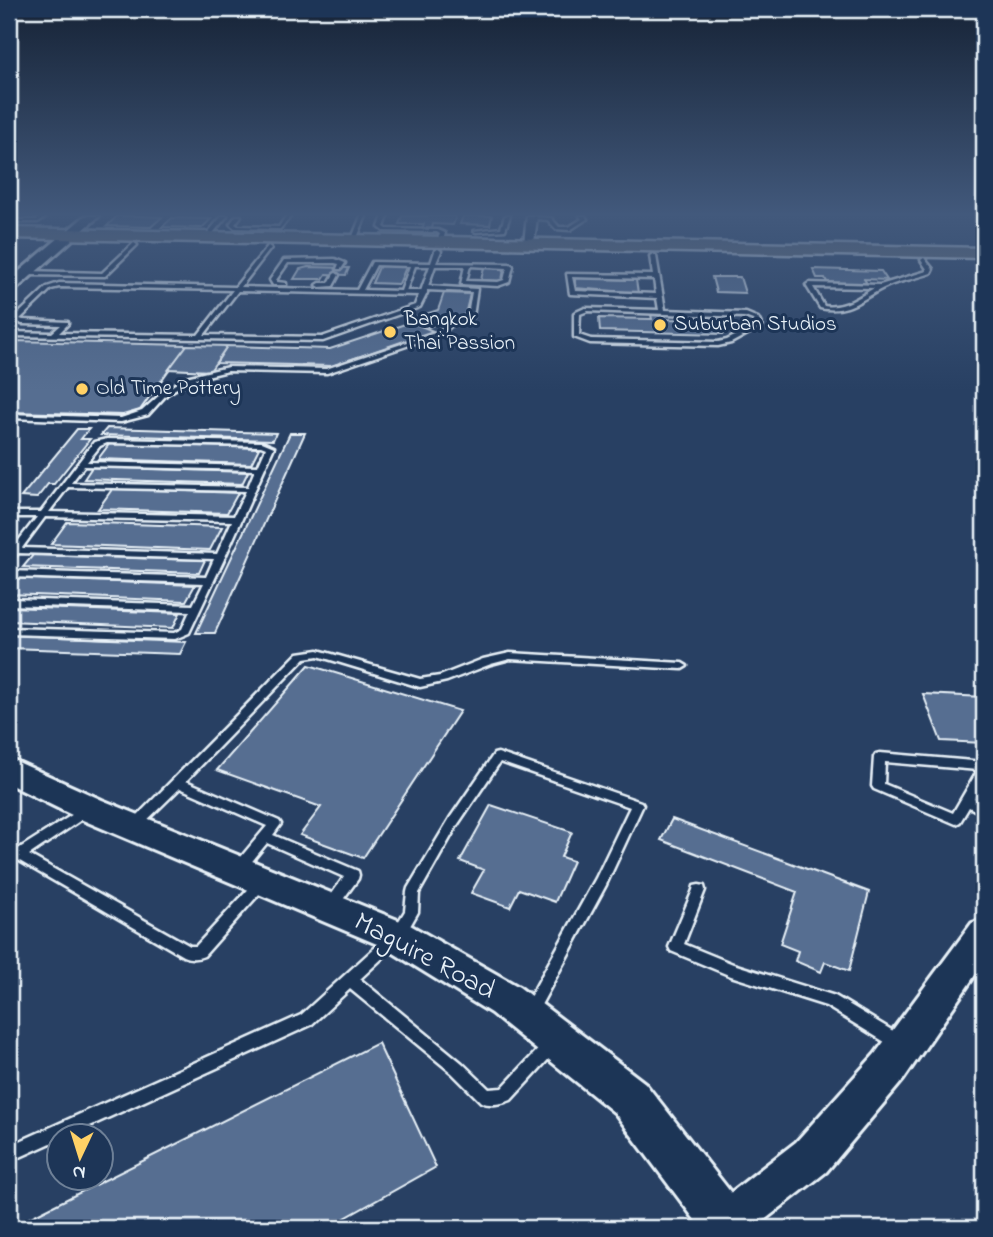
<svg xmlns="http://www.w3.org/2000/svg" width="993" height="1237" font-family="'Indie Flower',sans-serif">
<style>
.building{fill:#566e91;stroke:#e8f1f8;stroke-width:2}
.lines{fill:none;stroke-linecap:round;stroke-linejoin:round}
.service-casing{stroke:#e8f1f8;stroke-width:5}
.minor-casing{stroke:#e8f1f8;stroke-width:5}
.tertiary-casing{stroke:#e8f1f8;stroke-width:6}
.secondary-casing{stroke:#e8f1f8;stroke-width:6}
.trunk-casing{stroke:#e8f1f8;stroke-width:5}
.service{fill:#1d3557;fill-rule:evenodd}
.minor{fill:#1d3557;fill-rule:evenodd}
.tertiary{fill:#1d3557;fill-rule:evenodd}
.secondary{fill:#1d3557;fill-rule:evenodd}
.trunk{fill:#6b6f75;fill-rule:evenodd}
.poi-dot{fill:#ffd166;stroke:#1d3557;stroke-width:2.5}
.labels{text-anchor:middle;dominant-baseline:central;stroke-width:6;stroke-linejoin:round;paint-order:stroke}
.far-poi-label{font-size:21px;fill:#e8f1f8;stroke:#1d3557;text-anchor:start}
.near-street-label{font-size:28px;fill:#e8f1f8;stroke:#1d3557}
</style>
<rect width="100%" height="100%" fill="#284063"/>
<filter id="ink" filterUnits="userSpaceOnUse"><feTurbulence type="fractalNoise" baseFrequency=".0143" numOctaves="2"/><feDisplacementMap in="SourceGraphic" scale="14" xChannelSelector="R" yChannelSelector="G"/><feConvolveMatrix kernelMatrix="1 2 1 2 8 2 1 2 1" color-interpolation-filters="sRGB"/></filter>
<g filter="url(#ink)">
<g class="building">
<path d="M117 216H143L162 217 151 227 107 226Z"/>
<path d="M402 216H456L453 225 433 224 432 229H422L424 224H399Z"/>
<path d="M463 216H492L490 225 460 224Z"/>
<path d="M172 218 211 219 202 228 162 227Z"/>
<path d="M380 265H407L399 284 372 283Z"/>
<path d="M308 267 349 268 346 275 326 274 323 279H294L300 269Z"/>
<path d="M484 267 504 268 502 281 481 280Z"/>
<path d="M813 269 881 271 887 280 864 279 868 285 828 284 825 278H817Z"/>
<path d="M712 277H740L745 293 716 292Z"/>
<path d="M575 278 636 280 638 293 575 288Z"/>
<path d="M444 293 470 294 465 315 425 328 408 320 438 310Z"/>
<path d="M651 315 664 316 665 319 720 320 724 334 600 331 599 318 652 319Z"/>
<path d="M411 322 433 331 332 366 216 363 227 346 330 349Z"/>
<path d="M12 341 187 345 140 410 123 415 9 412V344Z"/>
<path d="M187 345 227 346 210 371 169 369Z"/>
<path d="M107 428 276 433 273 440 101 435Z"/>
<path d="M77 429H89L81 439H90L54 484H48L37 498 21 497Z"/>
<path d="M290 433H305L215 633H196Z"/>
<path d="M110 443 259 448 251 464 98 459Z"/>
<path d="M92 467 248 472 242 484 84 479Z"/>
<path d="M113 488 238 493 227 513 98 509Z"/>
<path d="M67 522 222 527 210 550 51 544Z"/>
<path d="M33 555 205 560 199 573 23 567Z"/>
<path d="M9 578 195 585 186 601 9 594Z"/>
<path d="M9 607 180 613 173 628 9 621Z"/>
<path d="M9 635 186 642 180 654 9 648Z"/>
<path d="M309 665 460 711 363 858 300 835 321 807 217 770Z"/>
<path d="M923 694 984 697V743L941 741Z"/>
<path d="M491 805 572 832 561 857 573 861 555 902 519 889 510 907 471 893 484 870 460 861Z"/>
<path d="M672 819 869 892 849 971 825 962 821 972 795 961 798 951 780 944 797 892 661 840Z"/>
<path d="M378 1043 436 1167 327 1228H9Z"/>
</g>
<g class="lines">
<g class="service-casing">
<g id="service">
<path d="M41 216H47L38 222H9V220H37Z"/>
<path d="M222 216H227L209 238H205V236Z"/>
<path d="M236 216H241L235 224 238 226 279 227 286 216H291L280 229 235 228 230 224Z"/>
<path d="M361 216H366L356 240 351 241Z"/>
<path d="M383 216H388L384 227 387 229 438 230 445 233 443 241 440 243 437 241 440 234 437 232 384 231 379 227Z"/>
<path d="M505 216H510L505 230 476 232 474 231 501 228Z"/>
<path d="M580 216H585L587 219 570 230 556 229 548 220 530 218 532 217 551 218 559 227H569L582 219Z"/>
<path d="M134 243 137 245 136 246 105 276 27 275 24 273 27 271 102 273Z"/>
<path d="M268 246 271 248 241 287 357 290 372 262 431 263 435 251 438 249 441 251 436 263 510 264 513 266 509 282 498 286 461 284 465 266H435L428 286 477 289 473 317 451 326 442 334 327 373 228 371 190 380 167 394 148 415 121 422 9 418V414L121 418 142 411 163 392 186 377 228 367 326 369 438 332 447 324 468 315 472 292 427 290V293L420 307 323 341 9 336V332L52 333 61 325 22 324 13 319 47 287 59 283 235 287ZM376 265 410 266 401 291 363 290ZM415 266H430L421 291H406ZM470 266 507 268 504 280 498 282 466 281ZM59 287 233 290 198 335 59 333 68 324V322L23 320 20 319 51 289ZM238 291 419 295 415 305 322 337 204 335Z"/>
<path d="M653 254 656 256 665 310 746 313 758 318 762 326 731 343 718 346 590 343 574 337V313L585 308 659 310 657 298 570 294 567 274 653 275 650 256ZM572 277 654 279 656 294 575 291ZM588 311 745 317 753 320 756 325 727 340 718 342 591 339 579 335 580 314Z"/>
<path d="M924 258 933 269 931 273C918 278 905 280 893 284 865 294 852 315 820 308L806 285 809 283 880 285 927 271V269L921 260ZM813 287 874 288C858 298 844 309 824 306Z"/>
<path d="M335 259 345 263 341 269H337L339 264 335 263H288L276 280 277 282 286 283V285H273L270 280 284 260Z"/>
<path d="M336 273 339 275 333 286 320 287 317 285 320 283H329L334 274Z"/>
<path d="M107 439 262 442 274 447 225 557 189 633 175 639 9 634V628L174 633 182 629 190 611 9 605V599L193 605 204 583 9 577V571L206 577 214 559 18 553 12 561 9 562V553L37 517H9V512H41L94 442ZM107 443 261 446 266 448 258 466 87 462 100 446ZM84 466 255 470 248 487 71 483ZM68 487 246 491 234 516 49 512ZM45 517 232 521 217 554 22 548Z"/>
<path d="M318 650 420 679 440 676 483 659 510 653 682 663 687 666 682 669 510 659 491 664 447 681 420 687 318 656 305 658 186 781 279 821 281 824 273 835 358 871 359 875 358 879 336 909 331 911 326 909 324 905 344 877 267 843 244 871 240 872 236 871 234 867 236 863 267 826 180 788 138 829 134 831 130 829 128 826 130 823 298 653Z"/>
<path d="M498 753 641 802 643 805 606 885 535 1016 530 1018 525 1016 523 1011 525 1006 596 878 630 807 500 762 458 824 419 893 418 912 402 940 360 979 462 1063 489 1089 502 1088 546 1041 551 1039 556 1041 558 1046 556 1051 511 1100C502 1104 490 1106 481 1102L452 1073 350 989 311 1025 68 1136H60V1139L9 1162V1146L301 1015 392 932 405 911 407 892 408 888 450 818 494 754Z"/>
<path d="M880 753 984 762V779L974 798 984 804V815L969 807 960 822 956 824 874 789 872 786 874 757 876 754ZM885 762 978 770 953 813 884 784Z"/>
<path d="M86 806 90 808 92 811 90 814 29 855 190 946H196L257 880 262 879 267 880 268 884 204 956C197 959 190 959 183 956L18 860 9 863V853L15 851Z"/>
<path d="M699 885 704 886 705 890 684 944 733 964 835 996 903 1037 905 1042 903 1047 898 1049 893 1047 826 1006 731 976 671 951 669 947 693 890 694 886Z"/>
</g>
</g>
<g class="minor-casing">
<path id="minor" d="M527 216H537L534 243 529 246 524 243Z"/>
</g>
<g class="tertiary-casing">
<path id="tertiary" d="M984 919V962L903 1080 826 1172 754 1228H707L704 1223 711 1208 796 1142 875 1054 972 923Z"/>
</g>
<g class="secondary-casing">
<g id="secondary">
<path d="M85 216H99L14 291 9 293V280Z"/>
<path d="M9 758 102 800 410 925 519 987 645 1083 746 1212 753 1228H701L615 1113 491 1013 384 947 78 818 9 784Z"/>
</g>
</g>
<g class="trunk-casing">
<path id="trunk" d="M9 228 984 248V258L9 238Z"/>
</g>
<use href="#service" class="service"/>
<use href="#minor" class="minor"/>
<use href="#tertiary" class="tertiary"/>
<use href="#secondary" class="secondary"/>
<use href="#trunk" class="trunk"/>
</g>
</g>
<linearGradient id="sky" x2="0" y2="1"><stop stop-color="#162336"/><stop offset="0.55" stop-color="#42597c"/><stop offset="1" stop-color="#42597c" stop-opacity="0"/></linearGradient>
<rect width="993" height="390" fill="url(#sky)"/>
<g class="poi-dot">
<circle cx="660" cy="325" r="7"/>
<circle cx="390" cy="332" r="7"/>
<circle cx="82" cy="389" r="7"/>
</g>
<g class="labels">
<g class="far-poi-label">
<text x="404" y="320">Bangkok<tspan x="404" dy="24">Thai Passion</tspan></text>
<text x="674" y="325">Suburban Studios</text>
<text x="96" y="389">Old Time Pottery</text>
</g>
<g class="near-street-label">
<text transform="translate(424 957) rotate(28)">Maguire Road</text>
</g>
</g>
<rect width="993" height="1237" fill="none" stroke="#1d3557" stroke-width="35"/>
<rect x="18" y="18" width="958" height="1202" fill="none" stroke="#e8f1f8" stroke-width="2.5" filter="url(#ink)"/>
<g transform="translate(80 1157) rotate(184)"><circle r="33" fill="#1d3557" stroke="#6e8097" stroke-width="2"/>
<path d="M0-5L12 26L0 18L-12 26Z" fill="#ffd166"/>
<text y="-10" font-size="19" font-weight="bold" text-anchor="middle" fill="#e8f1f8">N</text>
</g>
</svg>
